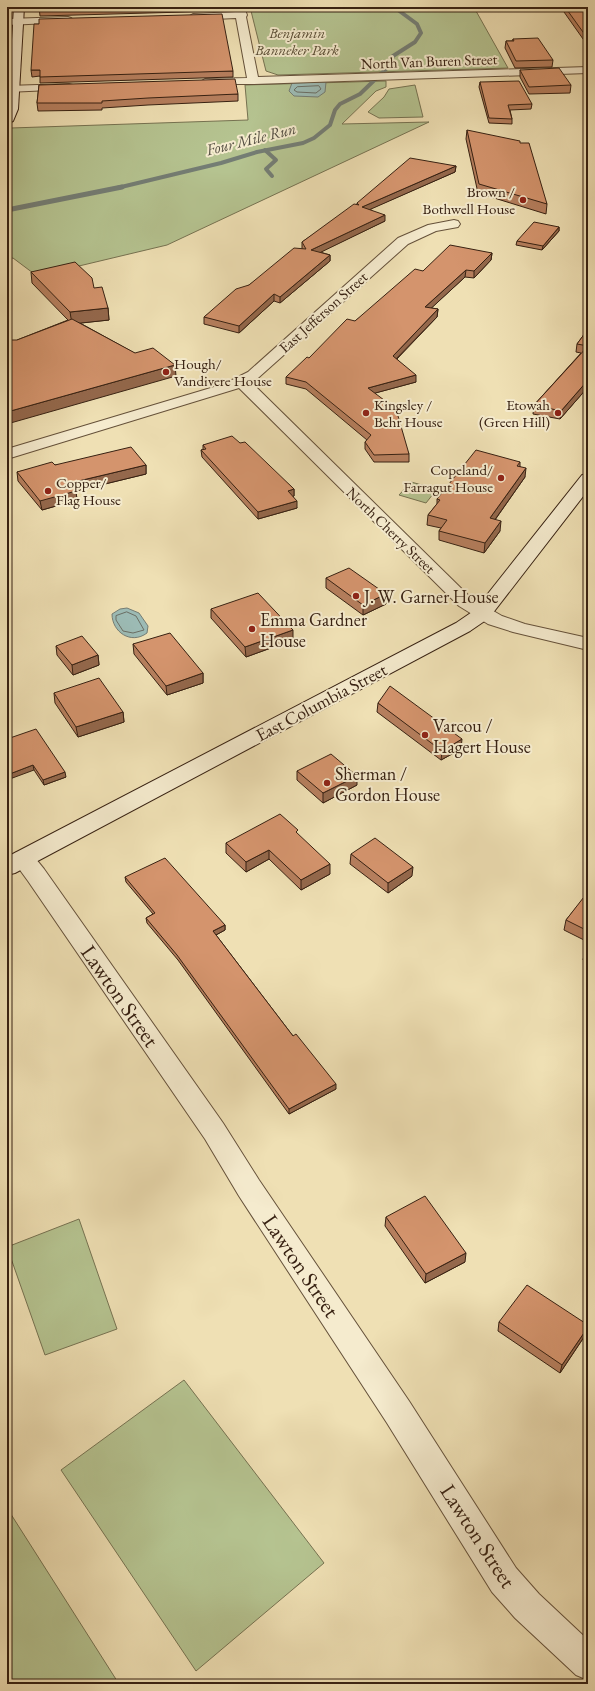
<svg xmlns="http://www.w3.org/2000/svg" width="595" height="1691" font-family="'EB Garamond',serif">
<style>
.green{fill:#b5c390;stroke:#767251}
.water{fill:#9cbbb5;stroke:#747d74}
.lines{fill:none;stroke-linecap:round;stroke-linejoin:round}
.shore{stroke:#6a6e64;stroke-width:1}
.stream-far1{stroke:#747d74;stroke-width:4}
.stream{stroke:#747d74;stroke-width:5}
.street-casing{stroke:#65513a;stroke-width:2}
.secondary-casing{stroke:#372112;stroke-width:2}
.street{fill:#f5ebce;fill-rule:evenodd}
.secondary{fill:#f5ebce;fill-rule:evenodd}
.wall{fill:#b67f5e;stroke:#372112}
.shaded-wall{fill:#94684c;stroke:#372112}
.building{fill:#d4946d;stroke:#372112}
.poi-dot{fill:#8f2418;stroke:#f5ebce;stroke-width:1.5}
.labels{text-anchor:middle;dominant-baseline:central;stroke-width:4;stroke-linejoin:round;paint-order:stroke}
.far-park-label{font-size:15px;font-style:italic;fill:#564a32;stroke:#f5ebce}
.far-street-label{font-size:15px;fill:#372112;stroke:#f5ebce}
.far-poi-label{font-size:15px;fill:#372112;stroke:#f5ebce;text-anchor:end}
.far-water-label{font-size:16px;font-style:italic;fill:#554f43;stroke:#f5ebce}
.poi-label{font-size:18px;fill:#372112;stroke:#f5ebce;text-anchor:start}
.street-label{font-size:18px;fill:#372112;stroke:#f5ebce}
.near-street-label{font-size:22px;fill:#372112;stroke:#f5ebce}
</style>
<rect width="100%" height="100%" fill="#efe0b4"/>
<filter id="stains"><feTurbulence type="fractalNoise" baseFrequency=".005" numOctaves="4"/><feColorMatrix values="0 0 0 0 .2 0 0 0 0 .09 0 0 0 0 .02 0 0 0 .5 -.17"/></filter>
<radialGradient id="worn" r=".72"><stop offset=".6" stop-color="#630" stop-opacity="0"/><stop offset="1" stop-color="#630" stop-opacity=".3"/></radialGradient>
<g class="green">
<path d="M250 7H517L508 10 476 11 508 68 278 75 266 71Z"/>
<path d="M386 81V87L376 91 342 124 429 122 167 245 37 276 13 258 7 259V131L11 128 248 120 245 85Z"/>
<path d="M415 85 423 117 379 118 368 112 384 97 389 89Z"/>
<path d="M411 482 437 489 426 503 399 495Z"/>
<path d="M79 1219 117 1329 45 1355 7 1247Z"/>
<path d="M184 1380 324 1563 196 1671 61 1470Z"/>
<path d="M7 1508 119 1684H7Z"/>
</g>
<g class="water">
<path d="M326 82 325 92 318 97 294 96 289 91 292 83Z"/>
<path d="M127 608 139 613 148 626 147 633C131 645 112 632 112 614L120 609Z"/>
</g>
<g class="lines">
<g class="shore">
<path d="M319 86 321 89 316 93 297 92 294 90 297 87Z"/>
<path d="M127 612 136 616 144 630 133 633 123 631 116 620V616Z"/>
</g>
<g class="stream-far1">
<path d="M265 150 276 160 266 169 272 176"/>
<path d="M117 188 221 163 257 152 303 143 314 138 330 125 335 110 340 104 360 94 387 68 393 56 415 42 421 33 417 24 394 7"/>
</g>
<path class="stream" d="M7 210 122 187"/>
<g class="street-casing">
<g id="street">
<path d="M234 7H244L247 15 246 17 258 77 588 67V73L253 84H201L200 82 205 79 247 78 236 18 193 20 188 17 193 14 235 12Z"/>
<path d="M68 17 71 18 73 20 71 22 7 25V19Z"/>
<path d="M69 84 73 85 74 87 73 89 7 92V86Z"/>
<path d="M454 220 458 221 460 224 458 227 436 231 408 244 258 378 251 382 471 598 502 616 525 624 588 638V650L513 632 488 624 459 606 239 388 7 459V449L224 384 248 372 398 238 428 225Z"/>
<path d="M23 851 31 853 44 869 223 1123 259 1180 409 1401 516 1568 539 1594 588 1640V1680L576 1675 515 1618 492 1592 387 1423 239 1196 205 1139 28 881 12 859 15 853Z"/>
</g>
</g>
<g class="secondary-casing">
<g id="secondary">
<path d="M14 7H24L18 109 13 121 7 124Z"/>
<path d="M588 474V490L489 618 470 631 15 873 7 875V857L456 623 475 610 582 475Z"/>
</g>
</g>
<use href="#street" class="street"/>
<use href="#secondary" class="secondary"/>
</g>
<g class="wall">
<path d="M39 7H221V11L40 16Z"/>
<path d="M564 7H588V46L564 12Z"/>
<path d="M513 39 553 60 552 67 515 68 505 48 506 41H512Z"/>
<path d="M31 70 233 71V77L40 83V76L32 77Z"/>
<path d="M520 70 571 85 570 93 529 94 520 77Z"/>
<path d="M480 82 532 104 531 109 510 110 512 119V124L489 123 479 87Z"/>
<path d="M39 85 238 94V101L148 105 102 108V110L38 111 37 103Z"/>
<path d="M467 130 547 204 546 214 478 193 466 139Z"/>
<path d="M456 166 455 172 370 209 385 221 320 252 330 255V261L280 303 274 301 239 333 204 324V317L249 285 302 249V242L357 205V203Z"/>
<path d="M559 227V231L542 250 516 245 517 241Z"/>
<path d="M492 253 491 260 474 278 465 277 431 308 438 309 437 317 397 359 416 382 375 393 409 454V462H374L365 449V442L367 440 306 389 286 384V377L309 358 355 321 423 271Z"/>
<path d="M31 272 94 288 108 308 109 320 80 323 176 376 17 340 68 320 32 283Z"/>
<path d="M588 329V387L560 419 533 414 534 405 581 353 576 352 577 344Z"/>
<path d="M240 443 294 489V496H293L297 508 258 519 202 457 201 450H203V445Z"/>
<path d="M520 462V466L525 477 495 520 500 531 484 553 439 540V531L441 528 427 525 428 515 437 504V499Z"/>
<path d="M55 465H146V474L76 491 77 500 42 510 18 481 17 472Z"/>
<path d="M326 578 386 604 363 615 326 588Z"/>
<path d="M588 581V592H586Z"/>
<path d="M211 609 293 640 246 657 211 618Z"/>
<path d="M133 644 203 673V683L167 695 134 654Z"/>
<path d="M56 646 98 655 99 665 73 675 57 655Z"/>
<path d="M54 693 123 712 124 722 78 737 55 703Z"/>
<path d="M378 703 461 749 441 760 377 712Z"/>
<path d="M7 739 66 777 44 785 34 770Z"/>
<path d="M297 771 357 785 323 803 297 780Z"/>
<path d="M298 835 330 874 301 890 269 859 246 872 226 853V843Z"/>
<path d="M351 854 412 876 388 893 350 864Z"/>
<path d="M125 877 225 925V930L216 935 293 1036 336 1089 289 1114 178 960 147 923 146 918 153 914 126 882Z"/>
<path d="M588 893V942L564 930 566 920Z"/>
<path d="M588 946V962L583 960 585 950Z"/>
<path d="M386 1217 465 1262 425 1283 385 1226Z"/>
<path d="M499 1322 586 1334 560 1373 498 1331Z"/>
</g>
<g class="shaded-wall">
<path d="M456 166 455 172 362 213V207Z"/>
<path d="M385 215V221L311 257V250Z"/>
<path d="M559 227V231L542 250 543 246Z"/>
<path d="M492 253 491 260 474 278V271Z"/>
<path d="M330 255V261L280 303V297Z"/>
<path d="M466 270 465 277 425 314V307Z"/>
<path d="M274 294V301L239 333V326Z"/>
<path d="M108 308 109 320 72 324 70 312Z"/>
<path d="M438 309 437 317 392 363 393 356Z"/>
<path d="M175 365 176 376 7 424V412Z"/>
<path d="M416 375V382L368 395V388Z"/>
<path d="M588 380V387L560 419 561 411Z"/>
<path d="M146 465V474L76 491 77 500 42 510 40 501 70 483Z"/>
<path d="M526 468 525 477 489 528 490 518Z"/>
<path d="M294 489V496L288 498V491Z"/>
<path d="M297 501V508L258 519V512Z"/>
<path d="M501 521 500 531 484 553 485 543Z"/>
<path d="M386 594V604L363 615V605Z"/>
<path d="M293 630V640L246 657 245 647Z"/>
<path d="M98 655 99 665 73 675 72 665Z"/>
<path d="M203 673V683L167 695 166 686Z"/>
<path d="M123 712 124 722 78 737 76 727Z"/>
<path d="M462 739 461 749 441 760 442 751Z"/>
<path d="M33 765 34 770 7 780V775Z"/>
<path d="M65 772 66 777 44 785 43 780Z"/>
<path d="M357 776V785L323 803V793Z"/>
<path d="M269 850V859L246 872V862Z"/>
<path d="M330 864V874L301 890V880Z"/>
<path d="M413 867 412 876 388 893V883Z"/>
<path d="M225 925V930L214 936 213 931Z"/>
<path d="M336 1084V1089L289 1114V1109Z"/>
<path d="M466 1253 465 1262 425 1283 426 1274Z"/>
<path d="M588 1327 586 1334 560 1373 562 1365Z"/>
</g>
<g class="building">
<path d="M39 7H148L39 10Z"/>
<path d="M565 7H588V39Z"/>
<path d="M222 14 233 71 40 77V70H31L34 24H39V19Z"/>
<path d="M538 38 553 60 516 61 506 41H514L513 39Z"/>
<path d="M559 68 571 85 529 87 520 70Z"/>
<path d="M235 79 238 94 148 98 102 101V103H37L39 85Z"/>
<path d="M519 81 532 104 508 105 512 119 489 118 480 82Z"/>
<path d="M467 130 520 141V143H529L547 204 479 184Z"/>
<path d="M410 158 456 166 362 207 385 215 311 250 330 255 280 297 274 294 239 326 204 317 236 289 249 285 294 248 306 249 302 242 354 204 359 205 357 203Z"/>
<path d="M534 222 559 227 543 246 517 241Z"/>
<path d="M450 245 492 253 474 271 466 270 425 307 438 309 393 356 416 375 368 388 396 409 409 454 374 455 365 442 371 435 306 382 286 377 307 357 309 358 347 319 355 321 415 269 423 271Z"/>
<path d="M75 262 92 278 94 288 102 287 108 308 70 312 31 272Z"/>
<path d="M72 319 135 353 153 348 175 365 7 412V340H17Z"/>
<path d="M588 329V380L561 411 534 405 588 346 577 344Z"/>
<path d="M232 436 240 443 245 442 294 489 288 491 297 501 258 512 201 450 206 449 203 445Z"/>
<path d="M131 447 146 465 70 483 76 491 40 501 17 472 52 462 55 465Z"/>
<path d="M476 450 520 462 517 466 526 468 490 518 501 521 485 543 439 531 447 520 428 515 440 500 437 499Z"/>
<path d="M349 568 386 594 363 605 326 578Z"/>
<path d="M258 593 293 630 245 647 211 609Z"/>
<path d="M170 633 203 673 166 686 133 644Z"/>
<path d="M82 636 98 655 72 665 56 646Z"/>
<path d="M99 678 123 712 76 727 54 693Z"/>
<path d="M390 686 462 739 442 751 378 703Z"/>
<path d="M36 729 65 772 43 780 33 765 7 775V739Z"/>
<path d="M331 754 357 776 323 793 297 771Z"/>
<path d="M280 814 298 830 296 832 330 864 301 880 269 850 246 862 226 843Z"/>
<path d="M375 838 413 867 388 883 351 854Z"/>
<path d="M165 858 225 925 213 931 293 1036 296 1034 336 1084 289 1109 177 955 146 918 155 913 125 877Z"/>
<path d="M587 893H588V931L566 920Z"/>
<path d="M588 946V951L585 950Z"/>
<path d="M425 1196 466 1253 426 1274 386 1217Z"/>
<path d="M527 1285 588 1325V1327L562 1365 499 1322Z"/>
</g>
<g class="poi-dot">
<circle cx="523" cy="200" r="4"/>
<circle cx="166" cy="372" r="4"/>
<circle cx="366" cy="413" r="4"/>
<circle cx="558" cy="413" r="4"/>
<circle cx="501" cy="478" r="4"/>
<circle cx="48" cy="491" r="4"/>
<circle cx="356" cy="596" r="4"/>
<circle cx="252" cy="629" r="4"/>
<circle cx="425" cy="735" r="4"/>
<circle cx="327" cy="783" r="4"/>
</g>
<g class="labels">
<g class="far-park-label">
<text x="297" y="32">Benjamin<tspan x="297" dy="17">Banneker Park</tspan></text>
</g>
<g class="far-street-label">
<text transform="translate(429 61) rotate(-2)">North Van Buren Street</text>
<text transform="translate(323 312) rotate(-42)">East Jefferson Street</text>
<text transform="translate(391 530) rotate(44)">North Cherry Street</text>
</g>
<g class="far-poi-label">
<text x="515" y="191">Brown /<tspan x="515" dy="17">Bothwell House</tspan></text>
<text x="174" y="363" text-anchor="start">Hough/<tspan x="174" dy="17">Vandivere House</tspan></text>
<text x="374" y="404" text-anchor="start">Kingsley /<tspan x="374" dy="17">Behr House</tspan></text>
<text x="550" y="404">Etowah<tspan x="550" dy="17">(Green Hill)</tspan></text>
<text x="493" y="469">Copeland/<tspan x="493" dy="17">Farragut House</tspan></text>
<text x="56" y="482" text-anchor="start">Copper/<tspan x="56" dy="17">Flag House</tspan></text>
</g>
<g class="far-water-label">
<text transform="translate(251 139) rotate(-14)">Four Mile Run</text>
</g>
<g class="poi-label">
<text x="364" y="596">J. W. Garner House</text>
<text x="260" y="619">Emma Gardner<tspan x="260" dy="21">House</tspan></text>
<text x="433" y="725">Varcou /<tspan x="433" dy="21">Hagert House</tspan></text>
<text x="335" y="773">Sherman /<tspan x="335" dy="21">Gordon House</tspan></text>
</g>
<g class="street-label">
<text transform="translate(321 702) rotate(-28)">East Columbia Street</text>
</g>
<g class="near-street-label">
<text transform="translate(120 996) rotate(55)">Lawton Street</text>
<text transform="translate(301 1266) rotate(56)">Lawton Street</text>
<text transform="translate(478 1536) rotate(57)">Lawton Street</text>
</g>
</g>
<rect width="595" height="1691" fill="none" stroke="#efe0b4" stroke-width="24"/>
<rect x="8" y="8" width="579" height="1675" fill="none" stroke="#372112" stroke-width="2"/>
<rect x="12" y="12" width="571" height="1667" fill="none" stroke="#372112"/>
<rect width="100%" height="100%" filter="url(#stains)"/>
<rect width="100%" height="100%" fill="url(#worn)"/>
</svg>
